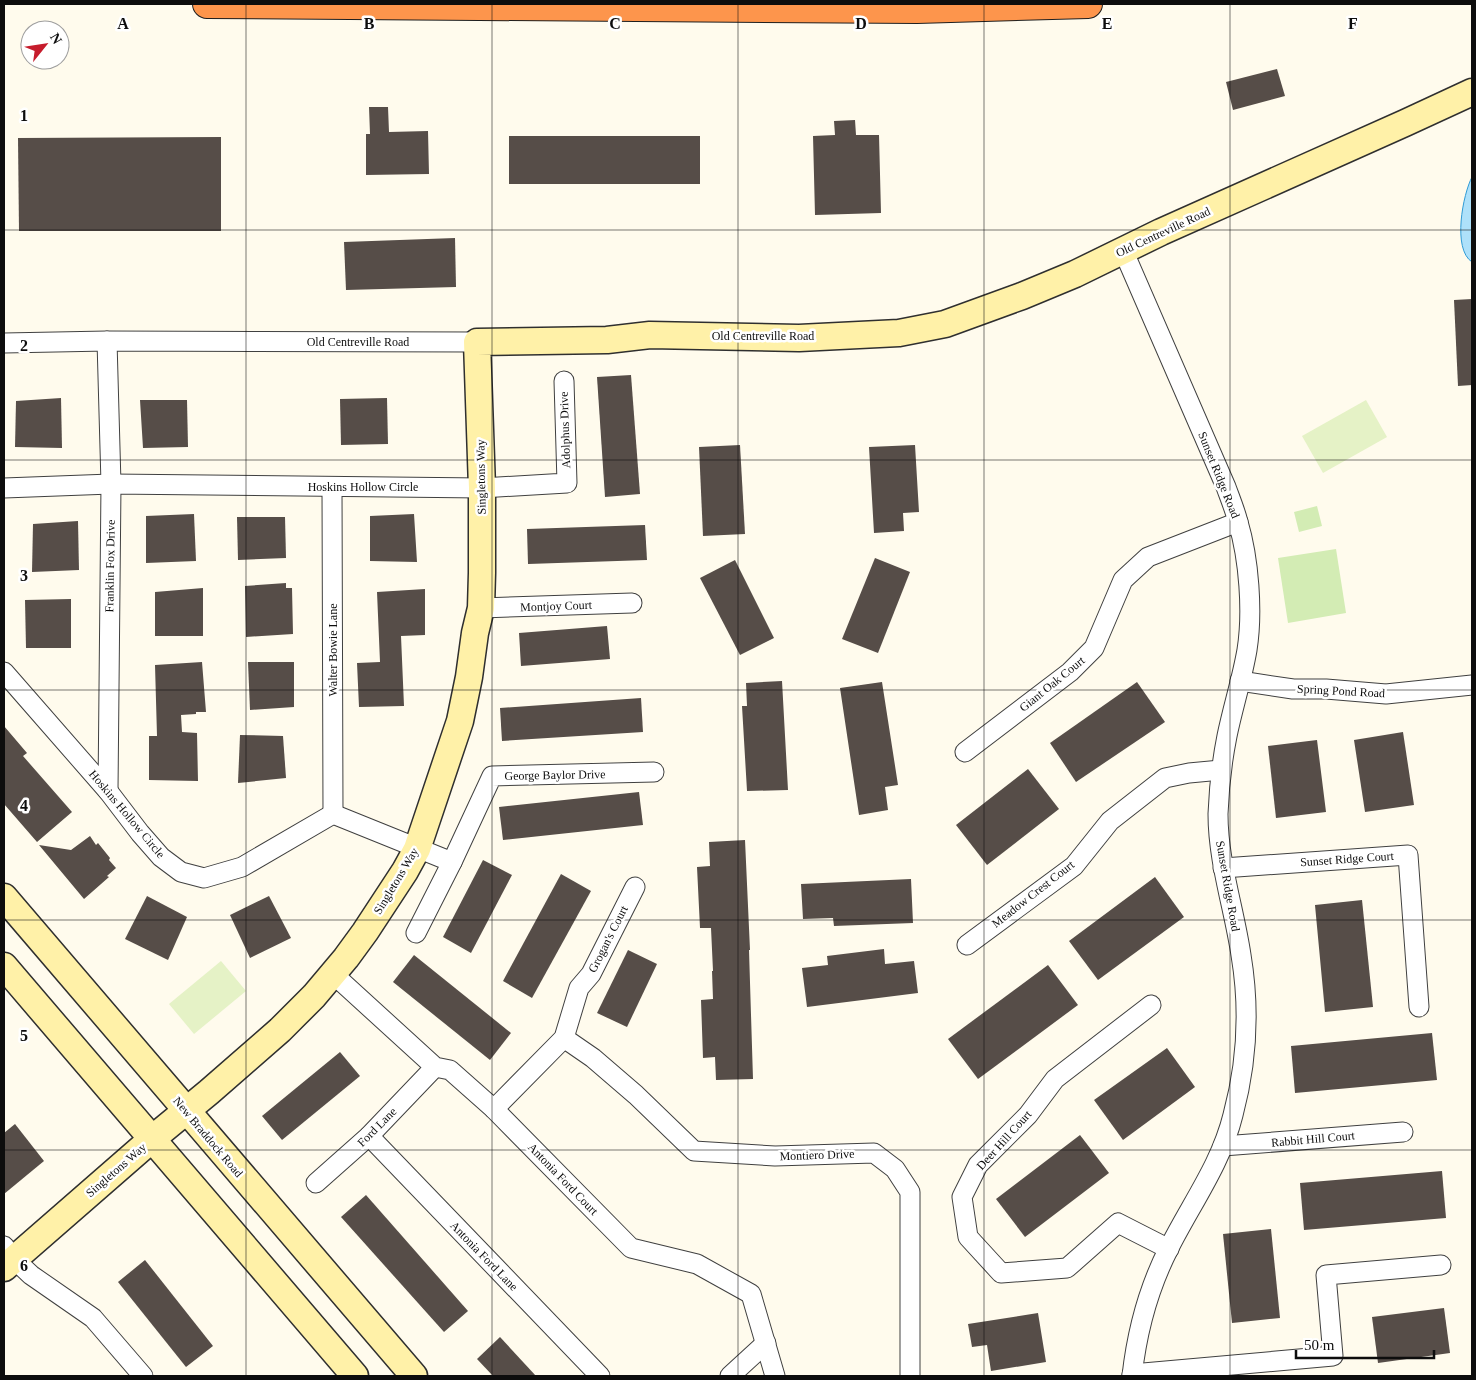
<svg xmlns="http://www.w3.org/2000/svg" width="1476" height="1380" font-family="Georgia,serif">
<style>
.green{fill:#d3ecb4}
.pitch{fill:#e5f2c6}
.water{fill:#aee1fa;stroke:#309bd6}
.building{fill:#564d48}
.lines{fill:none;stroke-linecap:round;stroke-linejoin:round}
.street-casing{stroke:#404040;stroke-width:21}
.secondary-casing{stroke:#2f2f2f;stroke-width:29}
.highway-casing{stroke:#1e1e1e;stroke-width:30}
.street{stroke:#fff;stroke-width:19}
.secondary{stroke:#fff1a8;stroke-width:26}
.highway{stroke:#fd954c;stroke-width:28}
.grid{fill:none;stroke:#0d0d0d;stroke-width:1;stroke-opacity:0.55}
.labels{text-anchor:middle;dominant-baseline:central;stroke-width:5;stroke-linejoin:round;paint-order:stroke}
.street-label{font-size:12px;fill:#0d0d0d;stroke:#fff}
.grid-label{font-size:16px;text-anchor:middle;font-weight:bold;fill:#0d0d0d;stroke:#fff;stroke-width:5;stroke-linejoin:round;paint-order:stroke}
</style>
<rect width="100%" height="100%" fill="#fffbed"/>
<g class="green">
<path d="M1317 506 1322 526 1299 532 1294 512Z"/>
<path d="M1336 549 1346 613 1288 623 1278 558Z"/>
</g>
<g class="pitch">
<path d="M1366 400 1387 437 1323 473 1302 436Z"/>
<path d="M221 961 246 991 194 1034 169 1004Z"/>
</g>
<path class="water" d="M1472 177V262C1452 249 1463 194 1472 177Z"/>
<g class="building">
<path d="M1277 69 1285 96 1233 110 1226 82Z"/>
<path d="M369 107H388L389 132 428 131 429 174 366 175V134H370Z"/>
<path d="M855 120 856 135H879L881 213 815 215 813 136 835 135 834 121Z"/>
<rect x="509" y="136" width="191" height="48"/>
<path d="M221 137V231H19L18 138Z"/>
<path d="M455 238 456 287 346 290 344 242Z"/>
<path d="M1472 299V385L1458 386 1454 300Z"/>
<path d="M631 375 640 494 605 497 597 377Z"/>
<path d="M61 398 62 448 15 447 16 401Z"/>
<path d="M387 398 388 444 341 445 340 399Z"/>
<path d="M140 400H187L188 447 143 448Z"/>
<path d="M740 445 745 534 703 536 699 447Z"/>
<path d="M915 445 919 512 903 513 904 531 874 533 869 447Z"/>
<path d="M194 514 196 561 146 563V516Z"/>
<path d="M414 514 417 562 370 561V516Z"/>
<path d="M237 517H285L286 558 238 560Z"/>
<path d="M78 521 79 570 32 572 33 524Z"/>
<path d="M645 525 647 560 528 564 527 529Z"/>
<path d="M875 558 910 572 878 653 842 639Z"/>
<path d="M735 560 774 638 740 655 700 578Z"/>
<path d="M286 583V588H292L293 634 246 637 245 586Z"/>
<path d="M203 588V636H155V592Z"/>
<path d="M425 589V635L401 636 404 706 359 707 357 663 380 662 377 592Z"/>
<path d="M71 599V648H26L25 600Z"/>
<path d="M607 626 610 659 521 666 519 633Z"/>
<path d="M202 662 206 712H196V714L181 715 182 732 197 733 198 781 149 780V736H157L155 665Z"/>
<path d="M248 662H294V707L250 710Z"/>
<path d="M782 681 788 790 747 791 742 706H747L746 683Z"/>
<path d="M882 682 898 785 885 787 888 810 859 815 840 688Z"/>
<path d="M1137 682 1165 722 1076 782 1050 743Z"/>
<path d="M641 698 643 732 502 741 500 708Z"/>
<path d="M4 726 27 753 23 756 72 812 37 842 4 804Z"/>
<path d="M1403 732 1414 805 1365 812 1354 740Z"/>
<path d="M240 735 283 736 286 778 238 783Z"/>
<path d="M1317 740 1326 812 1276 818 1268 746Z"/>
<path d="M1028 769 1059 809 987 865 956 825Z"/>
<path d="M639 792 643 825 503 840 499 807Z"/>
<path d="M90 836 96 845 98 843 110 858 109 860 116 868 107 876 109 877 84 899 39 845 71 850Z"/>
<path d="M745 840 750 950H749L753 1079 716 1080 715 1057 703 1058 701 1000 713 999 712 971H713L711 928H700L697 867 710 866 709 842Z"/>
<path d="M483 860 512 875 471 953 443 937Z"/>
<path d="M561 874 591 891 532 998 503 981Z"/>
<path d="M1155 877 1184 917 1098 980 1069 941Z"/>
<path d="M911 879 913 923 834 926 833 918 803 919 801 884Z"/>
<path d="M147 896 187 917 168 960 125 939Z"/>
<path d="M269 896 291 938 250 958 230 915Z"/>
<path d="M1362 900 1373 1007 1325 1012 1315 905Z"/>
<path d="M884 949 885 964 914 961 918 993 807 1007 802 968 828 965 827 956Z"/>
<path d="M628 950 657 964 627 1027 597 1013Z"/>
<path d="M414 955 511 1033 490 1060 393 982Z"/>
<path d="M1048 965 1078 1005 978 1079 948 1039Z"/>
<path d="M1432 1033 1437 1080 1295 1093 1291 1046Z"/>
<path d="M1167 1048 1195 1087 1123 1140 1094 1100Z"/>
<path d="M340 1052 360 1076 282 1140 262 1116Z"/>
<path d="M15 1124 44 1161 4 1194V1133Z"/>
<path d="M1080 1135 1109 1173 1025 1237 996 1199Z"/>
<path d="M1442 1171 1446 1218 1304 1230 1300 1183Z"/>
<path d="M366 1195 468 1311 444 1332 341 1217Z"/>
<path d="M1271 1229 1280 1318 1232 1323 1223 1234Z"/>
<path d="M145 1260 213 1346 186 1367 118 1282Z"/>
<path d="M1444 1308 1450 1353 1378 1363 1372 1317Z"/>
<path d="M1038 1313 1046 1362 991 1371 987 1345 972 1347 968 1324Z"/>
<path d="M500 1337 536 1376H493L477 1359Z"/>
</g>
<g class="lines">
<g class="street-casing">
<g id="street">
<path d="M1123 250 1226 487C1230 498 1235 510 1238 522 1249 559 1253 612 1247 650 1242 679 1233 707 1227 736 1222 761 1219 788 1218 814 1218 862 1234 908 1241 955 1250 1009 1247 1063 1233 1115 1221 1164 1191 1204 1169 1248 1148 1289 1137 1331 1132 1376"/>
<path d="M107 341 111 484 108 791"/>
<path d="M4 343 107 341 477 342"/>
<path d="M332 487 333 814"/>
<path d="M4 488 111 484 482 488 567 483 564 381"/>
<path d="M481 608 632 603"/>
<path d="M4 672 108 791 140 833 161 857 181 872 204 878 242 867 333 814 452 862"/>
<path d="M1240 681 1293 689H1326L1386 694 1472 685"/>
<path d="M965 752 1070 672 1094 648 1123 580 1148 557 1238 522"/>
<path d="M1223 868 1408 855 1419 1007"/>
<path d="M416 933 452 862 492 776 654 772"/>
<path d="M967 945 1074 866 1110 821 1165 778 1189 773 1221 770"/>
<path d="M332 973 435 1067 450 1070 494 1109 631 1248 697 1264 751 1294 775 1376"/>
<path d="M1151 1005 1055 1079 1028 1115 978 1165 962 1197 968 1237 1001 1273 1067 1268 1118 1223 1169 1249"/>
<path d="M564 1038 593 1058 636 1095 694 1151 775 1156 874 1153 895 1169 910 1192V1376"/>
<path d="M494 1109 564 1038 579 988 591 974 635 887"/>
<path d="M369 1136 600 1376"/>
<path d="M1223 1146 1403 1132"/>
<path d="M316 1183 369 1136 435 1067"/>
<path d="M4 1246 14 1259 31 1275 93 1318 143 1376"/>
<path d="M1132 1374 1333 1356 1326 1275 1441 1265"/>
<path d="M730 1376 766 1343"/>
</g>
</g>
<g class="secondary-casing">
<g id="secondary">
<path d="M4 897 414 1376"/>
<path d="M4 966 355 1376"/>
<path d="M4 1268 152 1139 209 1092 280 1030 314 996 346 958 365 932 405 871 417 849 460 721 469 677 475 633 481 608 482 573V488L477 342 607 340 650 335 799 338 899 333 945 324 1022 296 1075 274 1161 232 1405 123 1472 92"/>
</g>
</g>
<g class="highway-casing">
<path id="highway" d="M207 4 917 9 1088 4"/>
</g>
<use href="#street" class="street"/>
<use href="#secondary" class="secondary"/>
<use href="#highway" class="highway"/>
</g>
<path class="grid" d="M246 4V1376M492 4V1376M738 4V1376M984 4V1376M1230 4V1376M4 230H1472M4 460H1472M4 690H1472M4 920H1472M4 1150H1472"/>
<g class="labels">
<g class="street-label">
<text transform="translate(1163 232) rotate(-25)">Old Centreville Road</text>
<text x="763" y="336">Old Centreville Road</text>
<text x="358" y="342">Old Centreville Road</text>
<text transform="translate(565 430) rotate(-92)">Adolphus Drive</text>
<text transform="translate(1219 475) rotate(68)">Sunset Ridge Road</text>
<text transform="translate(481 477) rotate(-91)">Singletons Way</text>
<text x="363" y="487">Hoskins Hollow Circle</text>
<text transform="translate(110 566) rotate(-89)">Franklin Fox Drive</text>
<text transform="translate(556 606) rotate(-2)">Montjoy Court</text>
<text transform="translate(333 650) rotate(-90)">Walter Bowie Lane</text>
<text transform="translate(1052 684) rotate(-39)">Giant Oak Court</text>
<text transform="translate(1341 691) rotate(3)">Spring Pond Road</text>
<text transform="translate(555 775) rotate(-1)">George Baylor Drive</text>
<text transform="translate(127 814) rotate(50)">Hoskins Hollow Circle</text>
<text transform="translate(1347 859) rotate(-4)">Sunset Ridge Court</text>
<text transform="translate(396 881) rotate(-59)">Singletons Way</text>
<text transform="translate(1228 886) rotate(80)">Sunset Ridge Road</text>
<text transform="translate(1033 894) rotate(-38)">Meadow Crest Court</text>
<text transform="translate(608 939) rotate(-63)">Grogan's Court</text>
<text transform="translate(377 1127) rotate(-45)">Ford Lane</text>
<text transform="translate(208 1137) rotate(50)">New Braddock Road</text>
<text transform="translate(1313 1139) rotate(-5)">Rabbit Hill Court</text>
<text transform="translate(1004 1140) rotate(-48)">Deer Hill Court</text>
<text transform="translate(817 1155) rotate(-2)">Montiero Drive</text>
<text transform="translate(116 1170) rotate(-41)">Singletons Way</text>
<text transform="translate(563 1179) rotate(46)">Antonia Ford Court</text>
<text transform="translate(484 1256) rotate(46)">Antonia Ford Lane</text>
</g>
</g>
<g class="grid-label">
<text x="123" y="29">A</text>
<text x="369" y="29">B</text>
<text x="615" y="29">C</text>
<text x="861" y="29">D</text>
<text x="1107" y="29">E</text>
<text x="1353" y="29">F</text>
<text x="24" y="121">1</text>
<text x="24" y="351">2</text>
<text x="24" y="581">3</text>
<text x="24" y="811">4</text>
<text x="24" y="1041">5</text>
<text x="24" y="1271">6</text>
</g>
<rect width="1476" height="1380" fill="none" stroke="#0d0d0d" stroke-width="10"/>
<g transform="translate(45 45) rotate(60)"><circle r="24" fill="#ffffff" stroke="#9e9e9e"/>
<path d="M0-4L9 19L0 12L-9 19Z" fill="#c61c2c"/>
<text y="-8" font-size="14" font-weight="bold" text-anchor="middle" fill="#0d0d0d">N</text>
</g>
<path d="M1296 1350v8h138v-8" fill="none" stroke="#0d0d0d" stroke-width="2.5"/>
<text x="1304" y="1350" font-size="15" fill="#0d0d0d" stroke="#ffffff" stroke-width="4" paint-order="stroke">50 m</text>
</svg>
